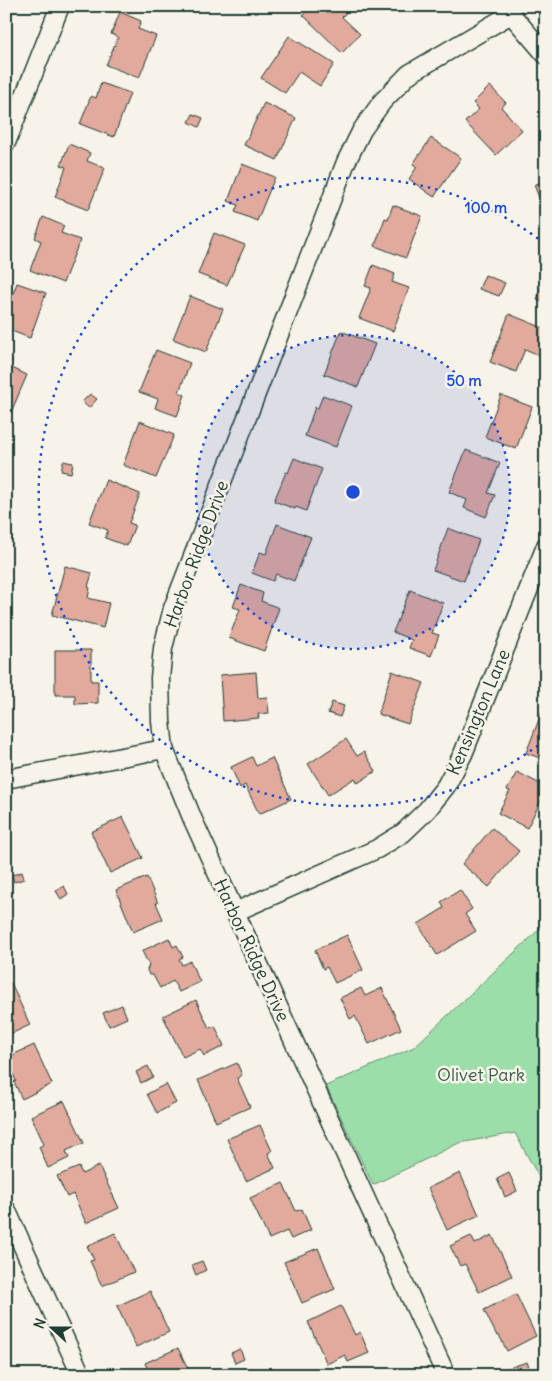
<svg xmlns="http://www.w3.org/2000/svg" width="552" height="1381" font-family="Delius,sans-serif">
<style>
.green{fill:#9cdea9;stroke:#5e8e6e}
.building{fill:#e2a99d;stroke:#1f3d34}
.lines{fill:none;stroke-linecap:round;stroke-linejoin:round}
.street-casing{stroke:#1f3d34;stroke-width:21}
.street{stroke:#f7f3e8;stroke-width:18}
.ring{fill:none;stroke:#1d4ed8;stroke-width:2.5;stroke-dasharray:2.5 5}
.labels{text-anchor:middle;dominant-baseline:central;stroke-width:5;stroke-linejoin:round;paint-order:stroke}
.street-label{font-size:18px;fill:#1f3d34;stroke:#f7f3e8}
.park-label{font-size:18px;fill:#385d4b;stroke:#f7f3e8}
.centre{fill:#1d4ed8;stroke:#f7f3e8;stroke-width:2.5}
.ring-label{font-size:15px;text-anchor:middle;font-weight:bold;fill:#1d4ed8;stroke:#f7f3e8;stroke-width:5;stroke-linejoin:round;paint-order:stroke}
</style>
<rect width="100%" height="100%" fill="#f7f3e8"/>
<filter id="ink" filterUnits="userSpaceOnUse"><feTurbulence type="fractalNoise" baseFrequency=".02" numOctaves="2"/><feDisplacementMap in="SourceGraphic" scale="10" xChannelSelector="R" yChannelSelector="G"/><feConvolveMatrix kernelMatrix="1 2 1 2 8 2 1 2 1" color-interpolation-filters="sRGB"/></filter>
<g filter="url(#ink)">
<path class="green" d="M546 923V1190L515 1133 459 1143 373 1185 326 1086 414 1047Z"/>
<g class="building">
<path d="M312 6H352L342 17 360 34 342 53 303 15Z"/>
<path d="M120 12 141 21 138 29 156 36 139 78 106 65 118 37 111 34Z"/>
<path d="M289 36 334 64 320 86 299 72 285 93 261 78Z"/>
<path d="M101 83 130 93 114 137 80 124 91 96 96 98Z"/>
<path d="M490 86 506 103 501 107 522 130 496 155 465 122 479 109 473 103Z"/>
<path d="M264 103 296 118 277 160 244 145Z"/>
<path d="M193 114 203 118 199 127 189 122Z"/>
<path d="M431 138 461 158 434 197 409 179 417 167 413 164Z"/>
<path d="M69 144 90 153 87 161 105 168 88 210 55 197 66 167 61 165Z"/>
<path d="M242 164 275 177 257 221 235 212 238 205 228 201Z"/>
<path d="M546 180V215L534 185Z"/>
<path d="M393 205 422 216 406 258 375 246 385 218 388 219Z"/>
<path d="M43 217 64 226 61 233 80 240 63 283 30 270 41 241 35 238Z"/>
<path d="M214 233 245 245 227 285 198 274Z"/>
<path d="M373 265 395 274 392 282 409 288 393 331 359 318 371 288 365 286Z"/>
<path d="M546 268V303L537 300Z"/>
<path d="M485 275 505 283 499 296 479 289Z"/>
<path d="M17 283 46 293 30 338 6 329V297L11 299Z"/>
<path d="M190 296 223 309 206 352 173 339Z"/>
<path d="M509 314 546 329V358L525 349 516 372 490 362Z"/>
<path d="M341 331 375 344 358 387 324 374Z"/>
<path d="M156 350 190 363 179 392 185 395 177 416 155 408 158 399 139 392Z"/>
<path d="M6 357 12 360 10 367 27 375 9 417 6 416Z"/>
<path d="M90 394 97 399 89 408 82 402Z"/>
<path d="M323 395 352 406 336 447 305 436 315 407 318 408Z"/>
<path d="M501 395 532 407 516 449 485 437Z"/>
<path d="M140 421 174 435 156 478 123 465Z"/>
<path d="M466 450 500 463 488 493 495 495 486 517 464 508 467 500 449 492Z"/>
<path d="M294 458 322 469 306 511 296 507 295 509 274 501 286 472 288 473Z"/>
<path d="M63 461 73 463 71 473 61 471Z"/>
<path d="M106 480 140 494 129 523 135 525 127 546 105 538 108 530 89 523Z"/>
<path d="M277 524 311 537 294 581 276 574 273 581 252 573 260 552 266 554Z"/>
<path d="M448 528 479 540 464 581 433 570Z"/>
<path d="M65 566 92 573 88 587 90 588 88 598 109 603 103 628 52 615Z"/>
<path d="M241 585 263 593 261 601 279 608 264 651 229 638 240 609 233 607Z"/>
<path d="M410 590 443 603 432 633 439 635 431 656 409 648 412 640 393 632Z"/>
<path d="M55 650H91V681H98V703L75 704V695H55Z"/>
<path d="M392 671 424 683 408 724 378 714Z"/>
<path d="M256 672 258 698 267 697 269 713 258 714 259 718 223 721 220 675Z"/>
<path d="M332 702 344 706 340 717 328 713Z"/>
<path d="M543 709 546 710V760L526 753Z"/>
<path d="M346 739 357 756 364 752 376 771 358 783 355 778 328 795 308 764Z"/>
<path d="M252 757 256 766 272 758 291 799 259 814 245 785 240 788 231 767Z"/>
<path d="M517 772 546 787V791L527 828 498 813 510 791 507 790Z"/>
<path d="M123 817 143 858 110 873 91 832Z"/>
<path d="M492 828 519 851 489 887 462 864Z"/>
<path d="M22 872 24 879 14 882 12 875Z"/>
<path d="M147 877 158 903H156L163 919 133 932 116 890Z"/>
<path d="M64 886 68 894 61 899 56 891Z"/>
<path d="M460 890 472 909 465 914 476 931 437 955 418 924 444 908 441 902Z"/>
<path d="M347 935 363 970 335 983 327 967 323 969 315 950Z"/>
<path d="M169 938 173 947 177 945 183 957 179 959 182 965 190 961 200 982 179 992 173 981 160 988 153 975H149L147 970 149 965 142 951Z"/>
<path d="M11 983 30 1025 6 1036V985Z"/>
<path d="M361 988 365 996 382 988 401 1029 369 1044 355 1016 350 1019 340 998Z"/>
<path d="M196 1000 209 1028 215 1026 224 1046 204 1056 200 1049 183 1057 163 1016Z"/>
<path d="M122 1005 127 1018 109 1026 103 1013Z"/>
<path d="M34 1045 52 1084 22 1099 14 1082 16 1081 6 1058Z"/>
<path d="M237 1063 242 1075 237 1078 250 1107 216 1122 198 1080Z"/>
<path d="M148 1066 153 1077 141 1083 136 1072Z"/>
<path d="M166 1084 176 1103 157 1113 147 1094Z"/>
<path d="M64 1101 84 1143 66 1151 69 1158 48 1168 39 1147 44 1144 31 1116Z"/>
<path d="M260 1125 272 1151 268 1153 275 1168 246 1181 227 1139Z"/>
<path d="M99 1166 119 1208 86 1223 73 1194 67 1197 57 1176 79 1167 82 1174Z"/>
<path d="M460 1173 479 1215 447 1230 428 1188Z"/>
<path d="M509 1173 517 1191 505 1197 497 1179Z"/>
<path d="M283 1183 296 1211 302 1209 311 1230 291 1239 287 1231 269 1239 250 1198Z"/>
<path d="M115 1233 134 1272 102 1286 90 1261 94 1260 87 1246Z"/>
<path d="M492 1235 512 1276 479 1292 465 1264 460 1266 450 1246 471 1236 475 1244Z"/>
<path d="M318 1248 335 1289 302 1303 284 1262Z"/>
<path d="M202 1261 206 1270 196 1275 192 1265Z"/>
<path d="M150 1291 169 1332 136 1347 117 1306Z"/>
<path d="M516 1294 536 1336 507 1351 499 1335 497 1336 484 1310Z"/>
<path d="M341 1306 355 1335 360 1332 369 1353 348 1362 345 1355 327 1364 308 1322Z"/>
<path d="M178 1348 191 1375H150L145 1363Z"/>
<path d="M240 1349 244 1359 235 1363 231 1353Z"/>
<path d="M527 1362 531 1373 546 1369V1375H507L505 1369Z"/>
</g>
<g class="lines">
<g class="street-casing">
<g id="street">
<path d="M507 6 511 14 546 55"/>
<path d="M6 143 60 6"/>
<path d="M6 779 164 749"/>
<path d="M235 912 377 849 403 833 427 810 446 786 463 754 546 546"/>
<path d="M6 1209 81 1375"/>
<path d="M446 1375 193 820 164 749 161 721 160 678 163 648 173 608 346 162 362 130 382 102 409 74 511 14"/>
</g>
</g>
<use href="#street" class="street"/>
</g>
</g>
<circle cx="353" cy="492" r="157" fill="#1d4ed8" fill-opacity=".12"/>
<g class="ring">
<circle cx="353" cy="492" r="157"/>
<path d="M544 741A314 314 0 1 1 544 243"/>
</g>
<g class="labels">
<g class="street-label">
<text transform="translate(196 554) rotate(-70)">Harbor Ridge Drive</text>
<text transform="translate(478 712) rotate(-67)">Kensington Lane</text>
<text transform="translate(252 950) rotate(65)">Harbor Ridge Drive</text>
</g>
<g class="park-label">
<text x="481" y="1074">Olivet Park</text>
</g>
</g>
<circle cx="353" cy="492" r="8" class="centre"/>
<g class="ring-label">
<text x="486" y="213">100 m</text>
<text x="464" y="386">50 m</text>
</g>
<rect width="552" height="1381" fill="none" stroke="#f7f3e8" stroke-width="25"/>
<rect x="12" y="12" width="527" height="1356" fill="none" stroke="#1f3d34" stroke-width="2" filter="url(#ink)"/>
<g transform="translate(52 1328) rotate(291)" stroke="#f7f3e8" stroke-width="4" paint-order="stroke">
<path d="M0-4L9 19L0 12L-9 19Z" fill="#1f3d34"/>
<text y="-8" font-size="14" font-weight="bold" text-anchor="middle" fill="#1f3d34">N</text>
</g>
</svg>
